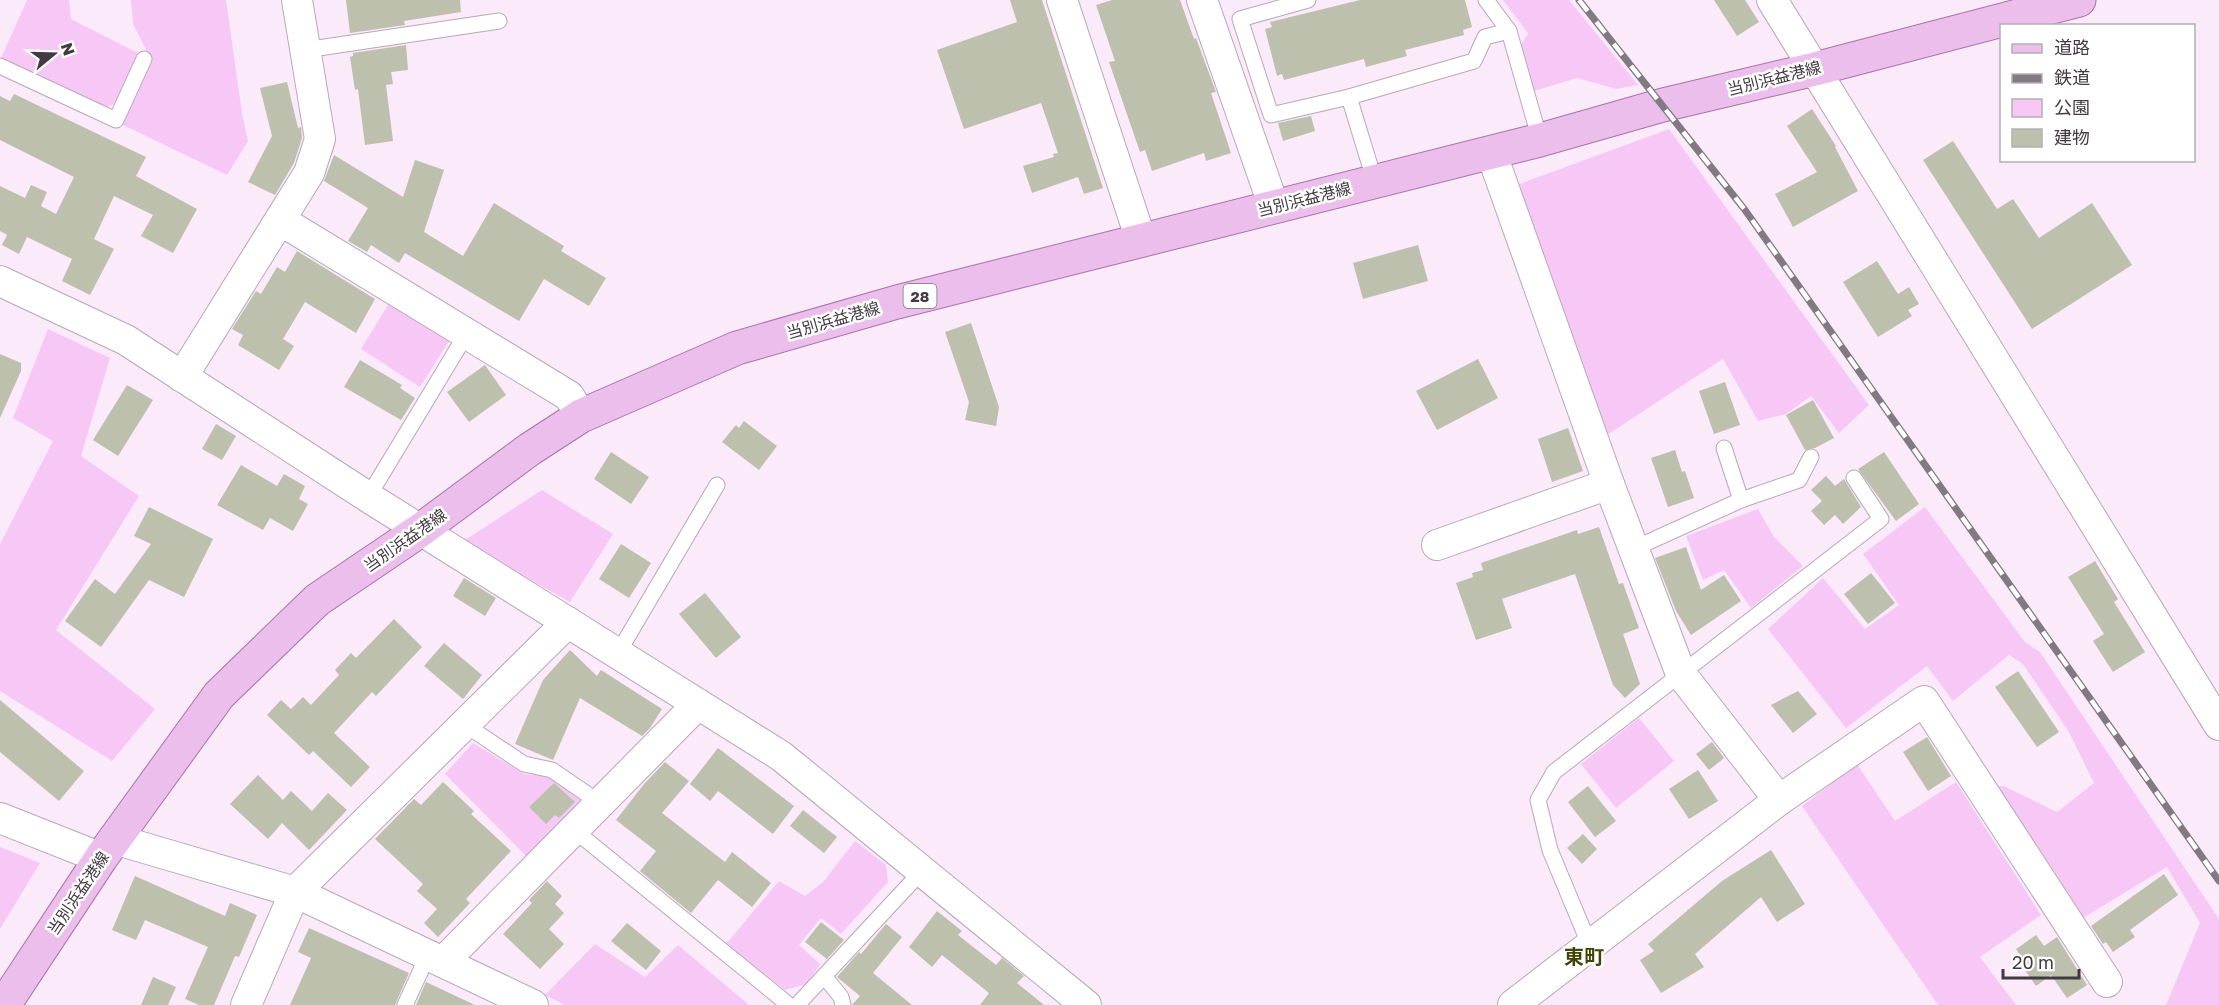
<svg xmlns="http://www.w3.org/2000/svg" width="2219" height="1005" font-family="'Golos Text','Noto Sans JP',sans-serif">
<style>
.green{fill:#f7c8f6}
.building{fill:#bdc0ad}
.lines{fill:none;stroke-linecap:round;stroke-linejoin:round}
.service-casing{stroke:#b7a8b7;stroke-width:17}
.minor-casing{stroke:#b7a8b7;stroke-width:32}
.primary-casing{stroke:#a873a7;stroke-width:35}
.service{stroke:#fff;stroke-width:15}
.minor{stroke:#fff;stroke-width:30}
.primary{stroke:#ecbeec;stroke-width:33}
.rail-casing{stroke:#837982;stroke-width:7}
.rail{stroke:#fff;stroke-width:4.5;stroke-dasharray:14;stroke-linecap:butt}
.labels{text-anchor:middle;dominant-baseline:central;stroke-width:5;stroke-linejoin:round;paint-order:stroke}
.shield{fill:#fff;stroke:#7a7579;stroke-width:1.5}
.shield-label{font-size:15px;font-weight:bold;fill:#413a40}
.street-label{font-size:16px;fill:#413a40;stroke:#fff}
.quarter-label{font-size:20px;font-weight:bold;fill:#414505;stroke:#fff}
</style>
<rect width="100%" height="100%" fill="#faeafa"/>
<g class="green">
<path d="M27 0H69L71 19 138 53 115 104 103 108 1 58Z"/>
<path d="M131 0H226L242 113 248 141 227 175 121 124 152 61 133 24Z"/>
<path d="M1503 0H1569L1638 85 1616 89 1577 78 1531 92 1519 48 1528 33Z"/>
<path d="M1669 129 1869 405 1839 433 1811 396 1786 414 1758 421 1723 359 1604 437 1514 186Z"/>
<path d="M391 300 451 338 420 387 361 349Z"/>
<path d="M48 329 110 358 81 456 139 496 56 630 155 709 112 761 0 691V544L53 441 13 418Z"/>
<path d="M542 490 613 534 570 602 462 542Z"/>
<path d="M1925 507 2025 642 2040 652 2219 919V1005H2166L2200 923 2167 867 2078 921 1988 787 2004 786 2057 812 2094 783 2069 732 2023 664 2009 655 1953 701 1927 666 1846 728 1768 629 1823 578 1865 629 1899 605 1863 554Z"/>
<path d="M1758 509 1774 537 1803 566 1751 608 1724 570 1703 580 1686 536Z"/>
<path d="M1639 718 1674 761 1616 808 1581 764Z"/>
<path d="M473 743 524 774 554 777 585 798 527 857 445 774Z"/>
<path d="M1857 764 1895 821 1956 782 2041 915 1980 957 2016 1005H1938L1802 806Z"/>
<path d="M855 841 886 865 888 882 841 934 821 918 799 945 820 964 807 984 785 990 726 944 779 881 805 896 823 882Z"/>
<path d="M0 847 40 863 0 929Z"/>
<path d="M595 944 645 977 678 945 749 1005H565L545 995Z"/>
</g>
<g class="building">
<path d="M346 0H460L461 12 404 21 405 25 350 33Z"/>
<path d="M1010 0H1042L1103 188 1084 194 1078 177 1032 193 1023 166 1054 157 1053 154 1058 153 1041 103 964 129 937 50 1017 22Z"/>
<path d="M1112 0H1180L1194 39 1196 38 1216 92 1211 93 1231 153 1206 161 1204 153 1152 171 1145 150 1140 152 1109 62 1115 61 1096 5Z"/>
<path d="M1360 0H1465L1472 27 1463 30 1464 35 1405 50 1407 56 1366 67 1364 59 1284 80 1282 74 1277 76 1265 29 1272 27 1270 22Z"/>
<path d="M1714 0H1745L1759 22 1737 36Z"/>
<path d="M406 45 408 70 391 72 393 84 386 85 393 141 365 145 358 89 355 90 350 57 353 56V53Z"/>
<path d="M287 82 298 128 301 127 302 138 294 163 275 195 248 182 272 136 260 88Z"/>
<path d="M14 94 146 157 136 176 197 209 173 253 141 236 153 215 114 196 94 239 114 249 90 295 62 281 72 259 27 237 19 254 2 245 7 235 0 231V186L25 198 31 185 47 192 41 206 56 214 74 177 0 140V96L10 101Z"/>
<path d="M1812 109 1836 146 1835 147 1858 191 1793 227 1775 194 1817 172 1787 126Z"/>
<path d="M1311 116 1315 131 1283 141 1278 123Z"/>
<path d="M1953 141 1997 209 2013 199 2039 238 2092 203 2132 265 2032 329 1923 160Z"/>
<path d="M334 155 403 197 415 160 444 170 424 232 463 256 494 203 564 246 561 251 606 278 589 306 544 279 519 321 405 253 399 263 371 245 367 252 348 241 368 208 324 181Z"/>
<path d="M1418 245 1428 281 1363 299 1353 263Z"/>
<path d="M297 251 375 299 356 333 305 302 283 339 294 346 279 370 238 345 243 335 232 329 256 291 261 294 277 267 285 272Z"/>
<path d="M1877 261 1898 294 1909 287 1919 304 1908 310 1912 316 1878 337 1843 282Z"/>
<path d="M971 323 999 407 996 426 965 420 969 402 945 332Z"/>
<path d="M0 354 21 363V371L0 418Z"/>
<path d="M1478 359 1498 398 1437 430 1416 391Z"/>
<path d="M360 360 402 385 400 388 415 398 401 420 344 387Z"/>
<path d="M485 365 506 395 469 422 447 392Z"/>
<path d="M1725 382 1740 425 1714 434 1699 391Z"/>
<path d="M127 385 153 400 118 456 93 440Z"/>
<path d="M1813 400 1834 438 1815 448 1805 450 1786 415Z"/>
<path d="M744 421 777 446 759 470 722 442 736 425 739 428Z"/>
<path d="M216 424 236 436 222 460 202 449Z"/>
<path d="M1568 428 1583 471 1552 482 1538 439Z"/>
<path d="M1675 450 1682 472 1685 471 1694 498 1668 507 1651 458Z"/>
<path d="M611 452 649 477 631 504 594 479Z"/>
<path d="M1884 452 1919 504 1896 521 1858 469Z"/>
<path d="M241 465 277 486 284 474 305 486 299 499 308 504 293 531 270 518 263 530 217 505Z"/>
<path d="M1826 476 1835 486 1844 479 1861 507 1843 524 1835 515 1824 525 1811 511 1822 501 1811 490Z"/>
<path d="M149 507 213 539 184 597 149 580 101 647 65 621 95 579 115 594 151 544 134 536Z"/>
<path d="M1599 527 1619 584 1623 583 1639 628 1623 634 1640 684 1625 698 1613 685 1575 574 1502 599 1512 628 1476 640 1456 583 1473 577 1472 573 1483 570 1481 563 1577 530 1578 534Z"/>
<path d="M621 544 651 563 629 598 599 579Z"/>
<path d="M1686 547 1701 590 1724 575 1741 601 1691 635 1676 611 1655 558Z"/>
<path d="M2095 561 2118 599 2114 602 2145 652 2113 672 2093 641 2104 634 2068 577Z"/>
<path d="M1871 573 1895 603 1868 624 1844 594Z"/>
<path d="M464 578 496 598 485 616 453 596Z"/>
<path d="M705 593 741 637 716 658 679 614Z"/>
<path d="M394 619 422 647 376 696 372 692 334 733 370 767 351 787 313 751 309 755 267 715 281 700 291 709 303 697 311 705 339 675 335 670 351 653 356 658Z"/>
<path d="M444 643 482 675 463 699 424 666Z"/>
<path d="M570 650 597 676 601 670 662 709 650 728 642 736 580 698 553 760 515 744 543 680Z"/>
<path d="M2018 671 2059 732 2037 747 1995 687Z"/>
<path d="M1798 691 1817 714 1793 733 1771 705Z"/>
<path d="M0 700 84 771 59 801 0 752Z"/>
<path d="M1927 737 1951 776 1928 791 1903 752Z"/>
<path d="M1712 742 1724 758 1709 770 1696 754Z"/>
<path d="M718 748 794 806 773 834 718 791 710 801 690 784Z"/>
<path d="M665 762 689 781 662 813 725 862 732 852 771 883 752 907 718 880 691 913 640 871 656 851 616 820 644 784Z"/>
<path d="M1698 770 1718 801 1689 819 1669 789Z"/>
<path d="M258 775 283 800 291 791 312 811 328 793 347 810 309 850 282 823 268 839 230 804Z"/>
<path d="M443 782 474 811 471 814 511 851 466 899 470 903 438 937 424 923 437 909 417 891 423 884 375 839 414 799 421 805Z"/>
<path d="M554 783 575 802 559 818 555 815 546 824 529 807Z"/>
<path d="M1588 786 1616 821 1595 837 1568 802Z"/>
<path d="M803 810 837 837 824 853 790 826Z"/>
<path d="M1583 834 1597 849 1582 864 1567 848Z"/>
<path d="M1771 850 1805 904 1777 922 1761 897 1695 954 1704 967 1661 993 1640 960 1654 951 1648 944 1722 881Z"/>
<path d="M2164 874 2178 895 2130 930 2135 937 2113 952 2106 942 2103 944 2091 926Z"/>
<path d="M135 876 225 916 230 903 257 915 239 957 235 956 214 1005H199L185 999 208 947 145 920 136 940 112 930Z"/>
<path d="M547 881 562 896 555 904 564 913 549 929 564 944 540 969 503 934 532 903 529 900Z"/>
<path d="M937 911 962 931 958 935 996 965 1002 958 1024 976 1017 983 1044 1005H980L989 993 942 955 932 967 909 947Z"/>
<path d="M821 922 844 940 827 959 805 942Z"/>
<path d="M627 923 661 951 646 970 611 941Z"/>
<path d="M886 924 902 937 873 973 912 1005H852L860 996 837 977 859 952 861 954Z"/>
<path d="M309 928 409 973 395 1005H290L311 958 298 952Z"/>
<path d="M2036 935 2044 946 2057 937 2087 985 2067 998 2051 975 2036 986 2025 970 2028 967 2016 949Z"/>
<path d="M153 977 176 987 168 1005H141Z"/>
<path d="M426 982 475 1005H416Z"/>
</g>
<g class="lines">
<g class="service-casing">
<g id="service">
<path d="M1308 0 1240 19 1271 115 1349 97 1375 182"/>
<path d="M1486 0 1509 31 1540 140"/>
<path d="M305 50 499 21"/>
<path d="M0 66 116 120 144 59"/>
<path d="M1349 97 1474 61 1485 37 1509 31"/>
<path d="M1724 448 1741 500"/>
<path d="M368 497 467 333"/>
<path d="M1633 549 1741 500 1799 480 1811 457"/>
<path d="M618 653 717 485"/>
<path d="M464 724 524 764 552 770 600 803"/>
<path d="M574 830 789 1005"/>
<path d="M1590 946 1550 850 1538 800 1554 772 1881 519 1854 478"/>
<path d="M824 976 841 997 843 1005"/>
<path d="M405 1005 428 955"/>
<path d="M797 1005 922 871"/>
</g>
</g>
<g class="minor-casing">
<g id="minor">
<path d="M1062 0 1141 240"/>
<path d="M1202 0 1274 207"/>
<path d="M1772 0 2219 725"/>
<path d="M1491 152 1609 484 1681 674 1779 800"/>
<path d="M280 220 569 396 581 416"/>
<path d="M0 281 126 340 368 497 781 756 1086 1005"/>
<path d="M182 377 309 173 320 139 297 0"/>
<path d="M1437 545 1609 484"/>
<path d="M0 818 101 858"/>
<path d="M114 839 295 892 533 1005"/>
<path d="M443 962 698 704"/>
<path d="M246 1005 295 892 568 622"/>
<path d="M1513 1005 1779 800 1924 701 2107 982"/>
</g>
</g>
<g class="primary-casing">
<path id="primary" d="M4 1005 101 858 219 695 317 600 422 529 530 449 581 416 737 348 897 302 1540 140 1663 105 1815 69 2079 0"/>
</g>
<use href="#service" class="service"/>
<use href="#minor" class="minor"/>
<use href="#primary" class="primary"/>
<g class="rail-casing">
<path id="rail" d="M1579 0 1745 210 2219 881"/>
</g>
<use href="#rail" class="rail"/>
</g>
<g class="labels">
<rect class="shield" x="903.5" y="284" width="33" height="24" rx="4.5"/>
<g class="shield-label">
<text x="920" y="296">28</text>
</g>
<g class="street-label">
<text transform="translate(1774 78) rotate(-14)">当別浜益港線</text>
<text transform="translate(1304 199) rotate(-14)">当別浜益港線</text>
<text transform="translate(833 320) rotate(-16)">当別浜益港線</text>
<text transform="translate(405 540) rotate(-35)">当別浜益港線</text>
<text transform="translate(78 893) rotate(-56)">当別浜益港線</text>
</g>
<g class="quarter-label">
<text x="1584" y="956">東町</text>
</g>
</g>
<rect x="2000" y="24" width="195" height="138" fill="#ffffff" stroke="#b3b0b3" stroke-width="1.5"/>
<rect x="2012" y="44" width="30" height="9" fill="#ecbeec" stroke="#b3b0b3" stroke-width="1.5"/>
<text x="2054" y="54" font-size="18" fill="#413a40">道路</text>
<rect x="2012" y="74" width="30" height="9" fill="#837982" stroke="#b3b0b3" stroke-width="1.5"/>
<text x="2054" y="84" font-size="18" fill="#413a40">鉄道</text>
<rect x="2012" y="99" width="30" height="18" fill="#f7c8f6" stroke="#b3b0b3" stroke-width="1.5"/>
<text x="2054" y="114" font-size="18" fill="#413a40">公園</text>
<rect x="2012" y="129" width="30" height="18" fill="#bdc0ad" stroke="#b3b0b3" stroke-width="1.5"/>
<text x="2054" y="144" font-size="18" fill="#413a40">建物</text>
<g transform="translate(54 54) rotate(71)" stroke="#ffffff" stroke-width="4.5" paint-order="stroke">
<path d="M0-4.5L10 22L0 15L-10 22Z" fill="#413a40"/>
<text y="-9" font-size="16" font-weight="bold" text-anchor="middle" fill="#413a40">N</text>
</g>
<path d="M2003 969v9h76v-9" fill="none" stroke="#413a40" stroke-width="3"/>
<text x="2012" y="969" font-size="18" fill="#413a40" stroke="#ffffff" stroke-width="4.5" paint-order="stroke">20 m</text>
</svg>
